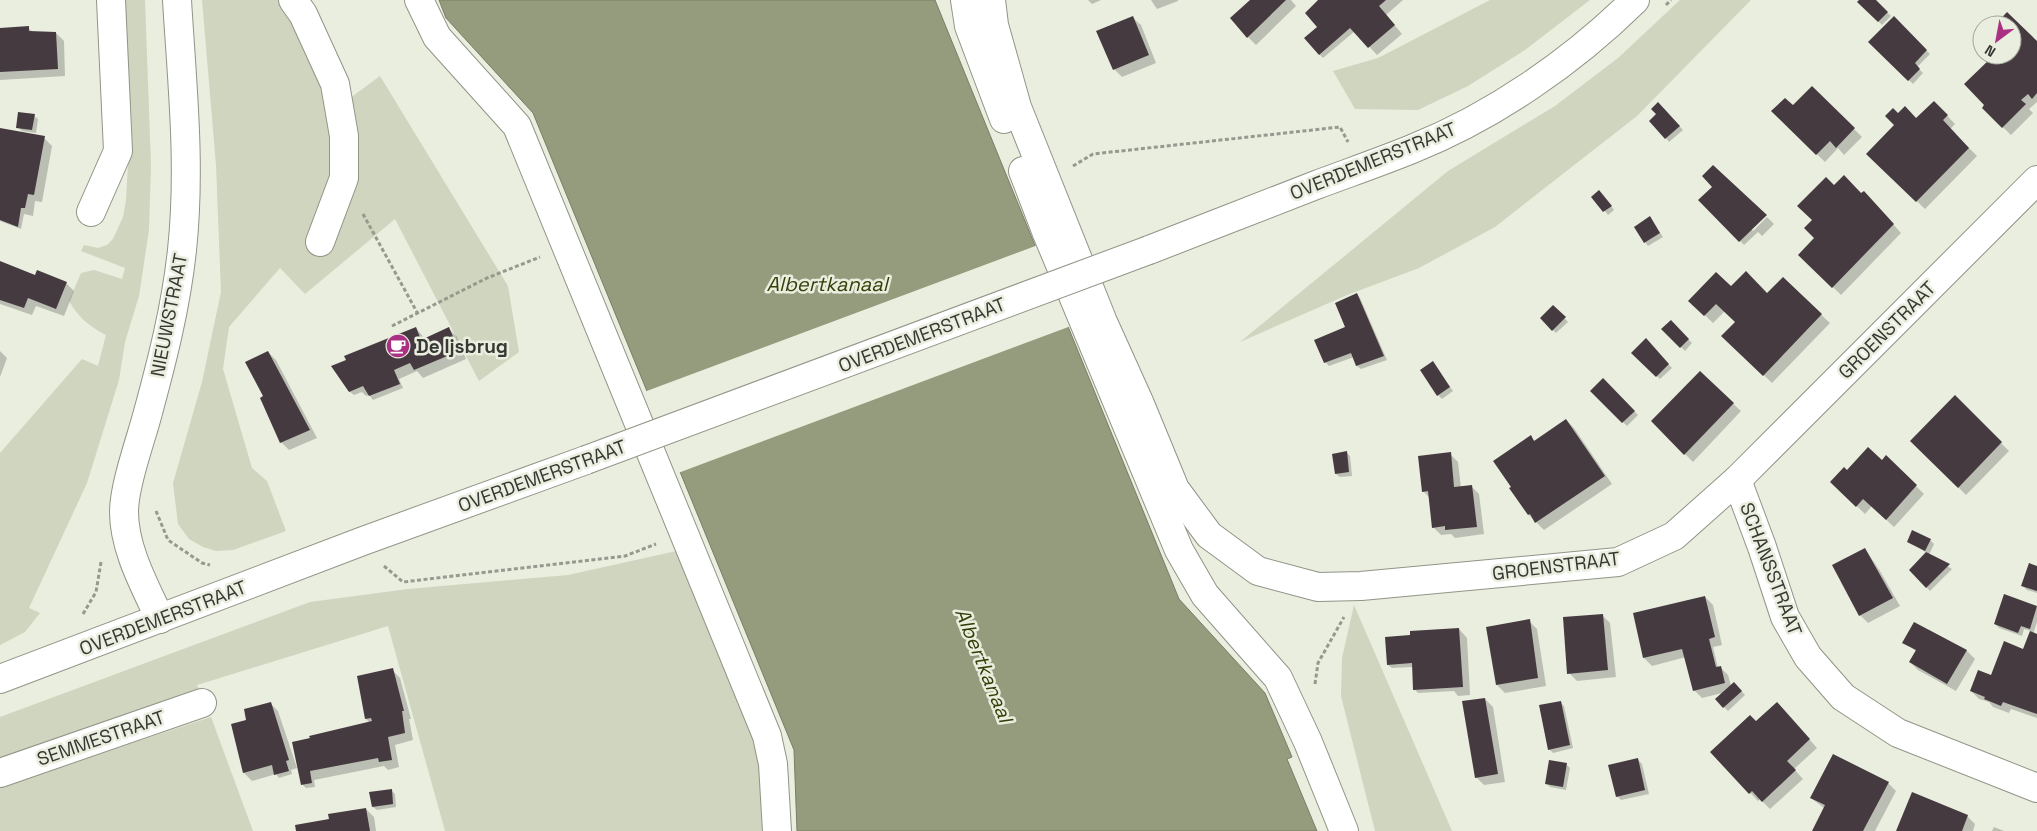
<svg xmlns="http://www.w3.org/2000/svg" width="2037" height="831" font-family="'Space Grotesk',sans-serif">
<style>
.green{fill:#cfd5be}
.water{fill:#949c7d;stroke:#787e67}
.pier{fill:#eaeedf}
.shadow{fill:#0003}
.building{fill:#463a41}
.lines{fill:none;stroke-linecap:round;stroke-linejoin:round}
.minor-casing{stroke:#919486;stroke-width:30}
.path{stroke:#96998e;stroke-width:3;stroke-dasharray:4 2.5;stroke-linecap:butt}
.minor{stroke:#fff;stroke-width:28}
.minor-bridge-casing{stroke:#919486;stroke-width:30;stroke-linecap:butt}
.minor-bridge{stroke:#fff;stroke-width:28}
.labels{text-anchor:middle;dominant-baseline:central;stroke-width:5;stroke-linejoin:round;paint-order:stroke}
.street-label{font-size:19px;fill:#373833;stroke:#eaeedf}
.poi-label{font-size:19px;font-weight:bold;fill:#373833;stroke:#eaeedf;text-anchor:start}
.water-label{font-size:20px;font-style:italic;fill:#353e08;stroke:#eaeedf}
</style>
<rect width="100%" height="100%" fill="#eaeedf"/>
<g class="green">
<path d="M121 0H145L151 165 149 230 139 296 125 342 119 380 87 483 29 608 40 613 25 632 0 645V453L82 359 98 366 106 335C88 325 80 319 69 301L81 273 94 270 122 279 125 268 81 251 84 245 98 248 107 245 113 239 123 217 126 200 128 164Z"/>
<path d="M202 0H279L316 64 330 113 380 76 508 286 519 352 479 381 395 219 305 294 280 268 229 327 223 369 252 468 267 481 286 531 233 550 216 551 203 547 189 539 178 524 173 483 202 382 221 292 216 165Z"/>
<path d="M1490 0H1590L1525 50 1468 86 1418 110 1355 109 1333 71 1378 58Z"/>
<path d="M1680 0H1751L1637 116 1495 227 1419 268 1347 295 1240 342 1448 171 1555 106 1618 58Z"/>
<path d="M681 550 763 746 766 831H445L388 626 197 685 201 695 0 760V717L310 602 408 589 568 575Z"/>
<path d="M1354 605 1452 831H1375L1341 696 1342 658Z"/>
<path d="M211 717 253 831H0V787Z"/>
</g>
<path class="water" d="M439 0H935L1179 599 1265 693 1292 757 1287 759 1317 831H797L794 750 533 113 446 18Z"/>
<path class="pier" d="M1038 245 1071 326 678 473 644 392Z"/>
<g class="shadow">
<path d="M1088 0H1101L1092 4Z"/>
<path d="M1151 0H1178V1L1157 9Z"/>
<path d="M1251 0H1291L1296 6 1256 45 1248 37Z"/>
<path d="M1319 0H1403L1386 15 1402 34 1377 55 1355 31 1323 58 1319 54Z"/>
<path d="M1860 0H1874L1891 16 1882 25 1859 2Z"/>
<path d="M2007 14 2037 43V102L2029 109 2033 113 2011 135 1983 108 1986 105 1992 55H2012V25H1997Z"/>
<path d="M1133 18 1141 25 1156 63 1122 77 1114 69Z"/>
<path d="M1894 18 1930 54 1917 67 1923 73 1913 84 1870 42Z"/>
<path d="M28 28 33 32 56 33 64 41 65 76 0 80V29Z"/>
<path d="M1812 87 1862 137 1844 155 1838 148 1825 162 1773 111 1793 107Z"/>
<path d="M1934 102 1955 124 1950 129 1977 156 1925 209 1868 154 1896 125 1916 120Z"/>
<path d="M1658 104 1683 130 1669 142 1666 138 1657 114Z"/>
<path d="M34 116 38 119 36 133 22 131 18 127Z"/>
<path d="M0 130 44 138 52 146 42 202 35 201 33 216 24 214 21 229 0 221Z"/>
<path d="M1834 187 1862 195 1872 201 1901 233 1841 295 1800 255 1816 238 1813 220Z"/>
<path d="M1603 195 1614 210 1608 215 1593 197Z"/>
<path d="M1700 200 1742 219 1753 231 1767 217 1774 224 1762 236 1758 232 1744 245Z"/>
<path d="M1650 218 1663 237 1648 246 1645 242Z"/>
<path d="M0 262 36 277 66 283 74 291 64 316 36 306 32 315 0 304Z"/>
<path d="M1783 279 1830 323 1772 383 1723 336 1737 322 1725 311 1713 323 1690 301 1731 288 1767 295Z"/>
<path d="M1357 294 1360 298 1387 360 1361 369 1357 366 1354 357 1329 366 1325 362 1347 328Z"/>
<path d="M1553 306 1568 322 1556 333 1541 318Z"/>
<path d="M1671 322 1692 343 1685 351 1663 329Z"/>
<path d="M416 328 425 339 449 329 457 337 466 359 423 378 417 371 399 379 403 388 373 400 369 395 366 396 362 392 354 395 350 392 347 361Z"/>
<path d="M1646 340 1672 368 1660 379 1633 353Z"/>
<path d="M0 351 7 358 0 377Z"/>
<path d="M268 352 276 360 317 438 289 450 281 442 265 397Z"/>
<path d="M1433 363 1453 391 1442 399 1438 395Z"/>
<path d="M1700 373 1741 411 1693 462 1652 421Z"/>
<path d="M1603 380 1638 415 1627 426 1592 391Z"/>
<path d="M1955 397 2009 451 1966 495 1912 441Z"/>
<path d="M1566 420 1574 428 1612 484 1544 530 1529 515 1513 487 1530 437 1536 442Z"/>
<path d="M1346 452 1350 456 1352 476 1340 477 1336 474Z"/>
<path d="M1450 454 1458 462 1461 488 1471 486 1479 494 1484 534 1455 538 1451 534 1441 535 1433 527 1430 498 1423 491Z"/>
<path d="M1886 457 1924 494 1894 527 1872 506 1865 514 1832 482 1847 471 1882 461Z"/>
<path d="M1930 540 1934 544 1929 555 1952 569 1930 591 1911 570 1927 553 1908 541Z"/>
<path d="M1865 549 1880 571 1900 606 1868 623 1860 615Z"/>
<path d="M2037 567V593L2027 590 2023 586Z"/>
<path d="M2005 596 2037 608V622L2033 634 2037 635V718L2011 709 2009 713 1993 707 1989 702 1979 699 1971 691 1992 677 2024 650 2031 631 2024 629 2022 636 1999 628 1995 624Z"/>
<path d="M1705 597 1713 605 1722 645 1713 647 1718 668 1720 667 1728 675 1731 686 1734 683 1745 695 1728 711 1716 699 1722 693 1702 698 1694 690 1686 657 1652 666 1644 658Z"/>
<path d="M1602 615 1610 623 1616 677 1577 681 1569 673Z"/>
<path d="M1529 621 1537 629 1546 686 1505 693 1497 685 1487 628Z"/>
<path d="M1459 629 1467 638 1470 695 1458 696 1454 691 1418 693 1414 689 1413 667 1392 668 1388 665Z"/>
<path d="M1929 630 1967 651 1975 659 1956 691 1918 670 1910 662 1916 651 1904 642Z"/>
<path d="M392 670 400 678 411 719H409L413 740 395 745 399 767 388 770 384 766 314 780 315 787 306 788 303 785 300 773 370 723 366 719Z"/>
<path d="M1485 699 1493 707 1505 782 1484 785 1476 777Z"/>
<path d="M1560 702 1564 706 1573 748 1553 753 1549 749Z"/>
<path d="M270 703 278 711 297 768 291 770 292 774 279 778 276 774 252 781 244 773 232 725 248 721Z"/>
<path d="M1785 712 1817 748 1794 769 1803 779 1770 809 1760 799 1758 801 1712 752 1756 723Z"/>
<path d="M1638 760 1642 764 1649 794 1621 800 1617 796Z"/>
<path d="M1567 765 1570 768 1566 790 1550 787 1546 783Z"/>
<path d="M1888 783 1896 791 1875 831H1813L1824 808 1811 798Z"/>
<path d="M391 790 395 794 396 807 377 810 373 807Z"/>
<path d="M366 809 374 817 376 831H297Z"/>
<path d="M1967 816 1975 824 1973 831H1897Z"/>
<path d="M1994 827 2004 831H1992Z"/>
</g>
<g class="building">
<path d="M1250 0H1286L1247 38 1230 18Z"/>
<path d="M1318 0H1386L1379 6 1395 25 1368 48 1350 28 1319 55 1304 38 1317 27 1305 13Z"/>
<path d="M1859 0H1876L1888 12 1878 22 1857 2Z"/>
<path d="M2007 12 2037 41V93L2032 99 2028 94 2021 100 2026 104 2002 128 1982 108 1984 105 1964 84 1991 58 1990 55H2012V25H1995Z"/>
<path d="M1133 16 1149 55 1113 70 1096 31Z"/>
<path d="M1894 16 1927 50 1915 63 1920 69 1908 81 1868 42Z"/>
<path d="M29 26V31L56 32 58 69 0 72V28Z"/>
<path d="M1812 86 1855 128 1836 148 1830 141 1816 155 1771 111 1785 98 1793 105Z"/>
<path d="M1934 101 1948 115 1943 120 1969 148 1916 202 1866 154 1894 125 1885 116 1893 108 1898 113 1905 106 1916 118Z"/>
<path d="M1658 102 1680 126 1665 139 1649 121 1656 114 1651 109Z"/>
<path d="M18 112 35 114 32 130 16 128Z"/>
<path d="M0 128 45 136 34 195 28 194 25 208H21L18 227 0 220Z"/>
<path d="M1713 165 1767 215 1739 242 1698 200 1712 187 1702 176Z"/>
<path d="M1844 175 1861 193 1864 191 1894 224 1832 288 1798 255 1814 238 1804 228 1812 220 1797 206 1826 177 1834 185Z"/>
<path d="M1599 190 1612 206 1603 212 1591 197Z"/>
<path d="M1650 216 1660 233 1644 243 1634 227Z"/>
<path d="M0 261 35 275 37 270 67 282 56 309 28 298 24 308 0 300Z"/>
<path d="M1746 271 1767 293 1783 277 1822 314 1763 376 1721 336 1735 322 1716 304 1704 316 1688 301 1716 272 1731 286Z"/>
<path d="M1357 293 1384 356 1356 366 1351 353 1324 363 1314 340 1345 327 1335 303Z"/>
<path d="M1553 305 1566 317 1552 331 1540 318Z"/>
<path d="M1671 320 1689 339 1680 348 1661 329Z"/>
<path d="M416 327 421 340 449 327 459 351 414 370 410 363 394 370 400 384 369 396 363 386 349 392 331 366 346 360 344 356Z"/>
<path d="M1646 338 1669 364 1656 377 1631 353Z"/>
<path d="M268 351 310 430 280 443 260 398 263 396 245 362Z"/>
<path d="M1433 361 1450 387 1437 396 1420 370Z"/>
<path d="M1700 371 1734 403 1684 455 1651 421Z"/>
<path d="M1603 378 1635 411 1622 423 1590 391Z"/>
<path d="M1955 395 2002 442 1958 488 1910 441Z"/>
<path d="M1566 419 1605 476 1535 523 1530 514 1528 515 1509 488 1511 487 1493 461 1531 435 1534 441Z"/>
<path d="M1868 447 1882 460 1886 455 1917 485 1886 520 1863 499 1856 507 1830 482 1844 467 1847 470Z"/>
<path d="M1347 451 1349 472 1335 474 1332 454Z"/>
<path d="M1451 452 1454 487 1472 485 1477 527 1445 530V526L1432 528 1428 491 1422 492 1418 456Z"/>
<path d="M1912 530 1931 539 1925 551 1907 542Z"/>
<path d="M1865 548 1893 598 1859 616 1832 565Z"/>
<path d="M1926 552 1950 564 1926 588 1909 570Z"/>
<path d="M2029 563 2037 566V591L2021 586Z"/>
<path d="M2004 594 2037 606 2030 629 2021 626 2018 633 1994 624Z"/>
<path d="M1705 596 1715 637 1709 639 1716 667 1721 666 1725 683 1693 691 1682 649 1643 658 1633 613Z"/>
<path d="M1603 614 1608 670 1567 674 1563 617Z"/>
<path d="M1530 619 1538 678 1496 685 1486 627Z"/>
<path d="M1914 622 1967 650 1947 684 1909 662 1916 650 1902 643Z"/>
<path d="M1459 628 1463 687 1413 690 1412 663 1387 665 1385 637 1410 635V631Z"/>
<path d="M2030 631 2037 634V714L2003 702 2001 706 1984 699 1985 697 1970 691 1978 670 1991 675 2004 641 2023 649Z"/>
<path d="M393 668 404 711H402L405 733 388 737 392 760 379 762 378 758 310 771 312 783 301 785 292 742 310 738 309 736 372 721 371 718 365 719 357 676Z"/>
<path d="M1734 682 1742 691 1723 708 1715 699Z"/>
<path d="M1485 698 1498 774 1475 778 1462 701Z"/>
<path d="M1561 701 1570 745 1548 750 1539 705Z"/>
<path d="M271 702 289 760 286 761 289 771 274 775 272 765 243 773 231 724 246 720 244 709Z"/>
<path d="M1777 702 1810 739 1787 761 1796 770 1762 802 1752 791 1749 794 1710 752 1750 715 1756 721Z"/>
<path d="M1833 754 1889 782 1863 831H1812L1825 805 1810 798Z"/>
<path d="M1638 758 1645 790 1616 797 1608 765Z"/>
<path d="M1549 760 1567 763 1563 787 1545 784Z"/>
<path d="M392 789 393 804 372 807 369 792Z"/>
<path d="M1912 792 1968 815 1962 831H1896Z"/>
<path d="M366 808 370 831H296L295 825 329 819 328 814Z"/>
</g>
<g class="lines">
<g class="minor-casing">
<g id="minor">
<path d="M293 0 303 14 335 84 344 136V178L320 242"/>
<path d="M419 0 437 37 517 126 767 736 773 764 777 831"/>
<path d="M965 0 969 26 1004 119"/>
<path d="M991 0 994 25 1017 107 1103 322 1140 404 1175 489 1209 535 1258 571 1318 587 1361 586 1618 562 1674 536 1737 480 2037 180"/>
<path d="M1023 171 1046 231 1179 550 1205 595 1278 678 1308 742 1344 831"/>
<path d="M91 212 118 151 111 0"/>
<path d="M1149 250C1205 228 1260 207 1316 185 1348 173 1380 162 1412 149 1494 116 1572 62 1635 0"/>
<path d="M1737 480 1762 547 1785 617 1808 657 1843 697 1898 733 2037 788"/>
<path d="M160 619C145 586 124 549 124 512 124 486 140 442 147 416 162 361 176 307 182 250 191 166 182 83 177 0"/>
<path d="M0 679 363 541 586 460"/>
<path d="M0 773 202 703"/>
</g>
</g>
<g class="path">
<path d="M1666 5 1671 0"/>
<path d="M1073 166 1093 154 1340 127 1348 142"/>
<path d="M363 214 418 314"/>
<path d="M392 326 487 278 540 257"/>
<path d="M156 511 168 540 202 563 210 565"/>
<path d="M384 566 403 582 625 556 656 544"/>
<path d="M83 614 96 592 101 562"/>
<path d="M1315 684 1318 663 1344 617"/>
</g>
<use href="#minor" class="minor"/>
<g class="minor-bridge-casing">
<path id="minor-bridge" d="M586 460 1149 250"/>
</g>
<use href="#minor-bridge" class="minor-bridge"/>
</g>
<defs>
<g id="cafe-disc" transform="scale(1.25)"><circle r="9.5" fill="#aa3083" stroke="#eaeedf"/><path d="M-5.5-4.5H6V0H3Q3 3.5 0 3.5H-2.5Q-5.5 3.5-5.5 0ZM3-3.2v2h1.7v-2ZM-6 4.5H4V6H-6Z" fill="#fff"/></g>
</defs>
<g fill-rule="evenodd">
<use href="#cafe-disc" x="398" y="346"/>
</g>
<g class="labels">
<g class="street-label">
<text transform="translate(1373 161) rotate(-22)">OVERDEMERSTRAAT</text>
<text transform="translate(169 315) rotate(-79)">NIEUWSTRAAT</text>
<text transform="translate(1887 330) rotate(-45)">GROENSTRAAT</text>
<text transform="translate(922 335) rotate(-21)">OVERDEMERSTRAAT</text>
<text transform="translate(542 476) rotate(-20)">OVERDEMERSTRAAT</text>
<text transform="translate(1556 566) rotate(-7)">GROENSTRAAT</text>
<text transform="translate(1771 569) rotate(69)">SCHANSSTRAAT</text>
<text transform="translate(163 618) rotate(-21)">OVERDEMERSTRAAT</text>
<text transform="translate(101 738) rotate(-19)">SEMMESTRAAT</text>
</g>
<g class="poi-label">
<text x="416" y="346">De Ijsbrug</text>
</g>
<g class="water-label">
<text x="827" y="284">Albertkanaal</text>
<text transform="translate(984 665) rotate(68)">Albertkanaal</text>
</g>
</g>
<g transform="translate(1997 40) rotate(212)"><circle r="24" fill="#eaeedf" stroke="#a2a59a"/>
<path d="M0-4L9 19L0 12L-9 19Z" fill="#aa3083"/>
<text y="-8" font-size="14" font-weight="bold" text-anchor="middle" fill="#373833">N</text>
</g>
</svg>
